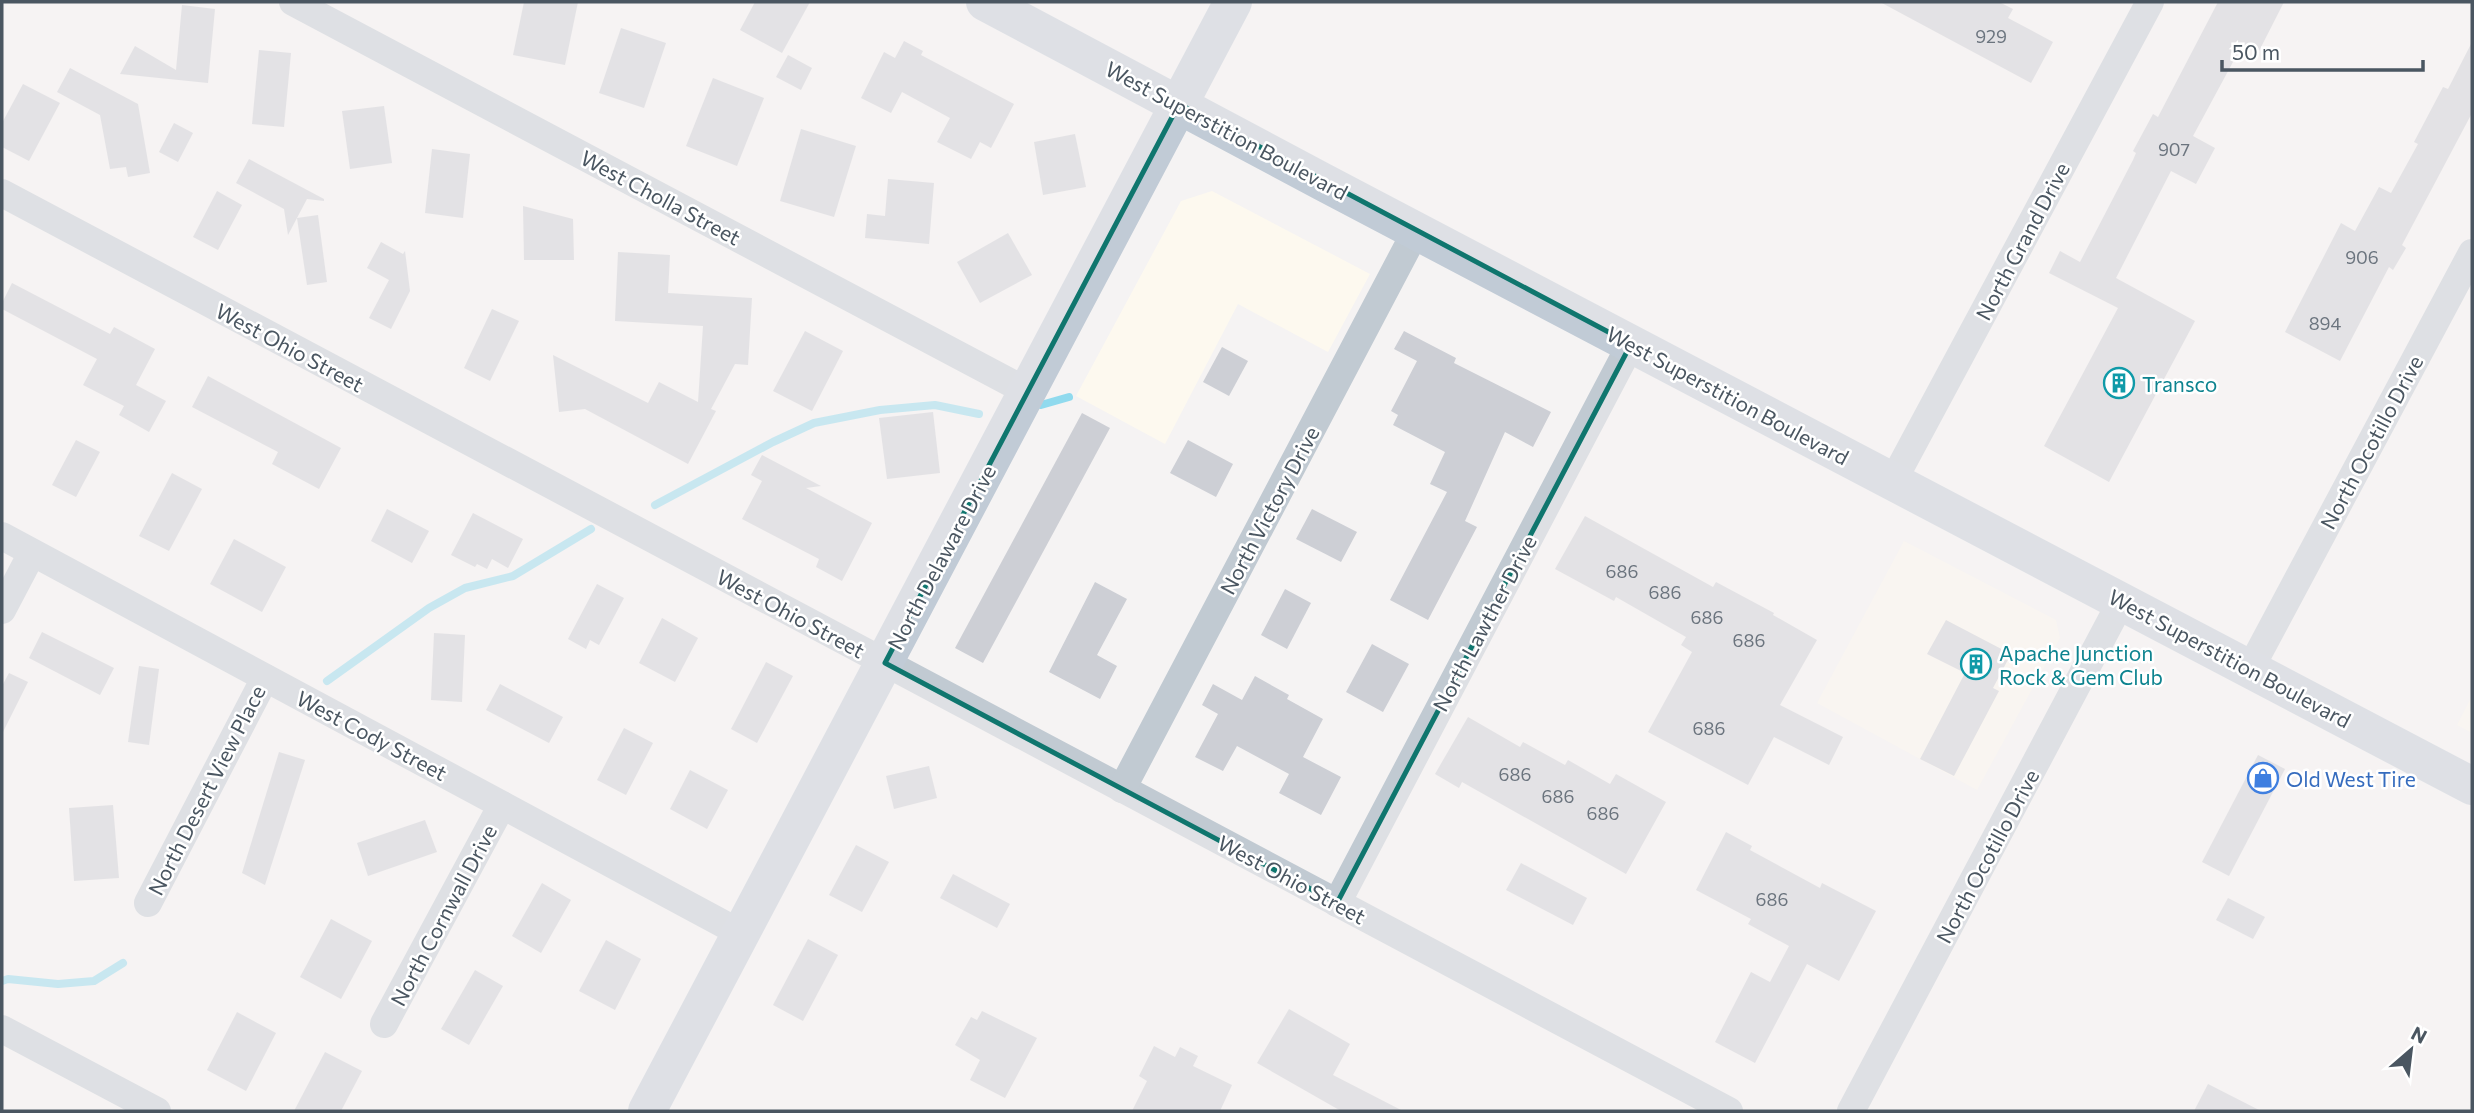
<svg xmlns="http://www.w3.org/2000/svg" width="2474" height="1113" font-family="Commissioner,sans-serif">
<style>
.commercial{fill:#fdf9ef}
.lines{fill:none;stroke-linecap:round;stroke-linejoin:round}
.stream{stroke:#90daee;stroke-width:8}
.building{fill:#cdcfd5}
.street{stroke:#c1cad2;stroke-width:28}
.secondary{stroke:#c1cbd6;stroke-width:38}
.marked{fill:none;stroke:#0f766e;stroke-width:5;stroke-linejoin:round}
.labels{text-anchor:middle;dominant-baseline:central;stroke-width:5;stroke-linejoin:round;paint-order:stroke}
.number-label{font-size:18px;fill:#6b747e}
.street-label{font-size:21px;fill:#4a5661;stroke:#fff}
.culture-label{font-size:21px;fill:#0d838f;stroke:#fff;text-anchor:start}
.shop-label{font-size:21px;fill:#366cbe;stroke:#fff;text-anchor:start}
</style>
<rect width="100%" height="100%" fill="#f5f3f3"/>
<g class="commercial">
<path d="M1212 191 1370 274 1328 352 1238 304 1165 444 1076 396 1181 201Z"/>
<path d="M1904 541 2056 620 2060 638 1977 790 1817 703Z"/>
<path d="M2472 696V733L2457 725Z"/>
</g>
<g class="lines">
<g class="stream">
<path d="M1041 405 1069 397"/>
<path d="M655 505 773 442 814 423 880 410 935 405 979 414"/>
<path d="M327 681 429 608 465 588 513 576 591 529"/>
<path d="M2 981 8 979 58 984 94 981 123 963"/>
</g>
</g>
<g class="building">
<path d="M524 2H578L565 65 513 55Z"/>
<path d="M755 2H810L782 53 740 30Z"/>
<path d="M1880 2H1999L2013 9 2008 18 2053 42 2031 83Z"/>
<path d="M2218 2H2284L2258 53 2245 46 2242 50 2240 49 2193 136 2215 148 2196 184 2171 171 2116 278 2195 321 2109 482 2044 446 2118 308 2049 273 2060 251 2080 262 2133 160 2136 153 2133 151 2153 114 2158 117Z"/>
<path d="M182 5 215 9 208 83 120 74 135 46 176 70Z"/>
<path d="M621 28 666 43 644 108 599 93Z"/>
<path d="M904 41 923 51 921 55 1014 104 991 148 980 142 971 159 937 142 950 118 902 92 891 113 861 98 884 52 895 58Z"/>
<path d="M2472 42V113L2402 245 2406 248 2393 270 2389 267 2340 361 2285 332 2341 223 2355 231 2379 187 2391 193 2418 144 2414 142 2443 87 2448 89Z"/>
<path d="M259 50 291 53 284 127 252 124Z"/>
<path d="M788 55 812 68 801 90 776 77Z"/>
<path d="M70 68 138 104 150 173 128 177 126 167 110 169 100 115 57 92Z"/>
<path d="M713 78 764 98 737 166 686 146Z"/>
<path d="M23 84 60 103 29 161 2 147V123Z"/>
<path d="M384 106 392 163 350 169 342 111Z"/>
<path d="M174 123 193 133 178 162 159 152Z"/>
<path d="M801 129 856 146 834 217 780 201Z"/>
<path d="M1075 134 1086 187 1043 195 1034 142Z"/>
<path d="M432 149 470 154 463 218 425 213Z"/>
<path d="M249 159 324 199V201L307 199 288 235 284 209 236 183Z"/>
<path d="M888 179 934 183 929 244 865 238 867 214 885 216Z"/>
<path d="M217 191 242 205 218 250 193 237Z"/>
<path d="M523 206 573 219 574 260H524Z"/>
<path d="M318 215 327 282 307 285 297 218Z"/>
<path d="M1008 233 1032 275 980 303 957 262Z"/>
<path d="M381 242 403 254 405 251 410 291 391 329 369 318 389 280 367 268Z"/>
<path d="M618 252 670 255 668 293 752 298 748 365 735 364 711 409 716 411 688 464 585 409 559 412 553 355 648 403 659 382 698 402 703 326 615 321Z"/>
<path d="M12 283 110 334 114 327 155 349 136 385 166 401 149 432 119 415 124 406 83 385 97 359 2 309V303Z"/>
<path d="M492 309 519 321 490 381 464 368Z"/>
<path d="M805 331 843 351 812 411 773 391Z"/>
<path d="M1404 331 1456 358 1454 363 1551 412 1533 447 1505 432 1465 521 1477 527 1428 620 1390 600 1447 492 1430 484 1445 452 1393 425 1398 415 1391 411 1417 361 1394 349Z"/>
<path d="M1222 347 1248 361 1229 396 1203 382Z"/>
<path d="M208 376 341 448 319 489 272 464 278 452 192 407Z"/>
<path d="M933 412 940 473 887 479 879 418Z"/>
<path d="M1082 413 1110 428 983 663 955 648Z"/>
<path d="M76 440 100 452 76 497 52 485Z"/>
<path d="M1188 440 1233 464 1216 497 1170 473Z"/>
<path d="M762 455 821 486 806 488 872 523 842 581 816 567 819 559 742 519 762 481 751 475Z"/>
<path d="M172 473 202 489 169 551 139 536Z"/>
<path d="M387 509 429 531 412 563 371 541Z"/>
<path d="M1312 509 1357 532 1341 562 1296 539Z"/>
<path d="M473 513 523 539 508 568 492 559 487 569 477 564 475 567 451 555Z"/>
<path d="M1585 516 1713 587 1716 582 1774 613 1773 615 1817 640 1780 705 1843 737 1829 765 1774 737 1748 785 1648 732 1692 652 1681 645 1686 637 1616 597 1614 601 1555 569Z"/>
<path d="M234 539 286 567 262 612 210 584Z"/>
<path d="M1095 582 1127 599 1097 655 1117 666 1100 699 1049 672Z"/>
<path d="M597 584 624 598 599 645 590 640 586 649 568 639Z"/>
<path d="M1285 589 1311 603 1287 649 1261 635Z"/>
<path d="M662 618 698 638 675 682 639 663Z"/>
<path d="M1946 620 2011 654 1993 688 1999 691 1954 776 1920 759 1965 673 1927 654Z"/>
<path d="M42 632 114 668 100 695 29 658Z"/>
<path d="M434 633 465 635 462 702 431 700Z"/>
<path d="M1372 644 1409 664 1383 712 1346 692Z"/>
<path d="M766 662 793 676 757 743 731 729Z"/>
<path d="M139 666 159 669 149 745 128 742Z"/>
<path d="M9 673 28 682 2 734V686Z"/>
<path d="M1255 676 1289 695 1287 699 1323 719 1303 757 1341 777 1321 815 1279 793 1289 774 1237 746 1223 771 1195 757 1218 714 1202 705 1213 684 1242 700Z"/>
<path d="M500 684 563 717 549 743 486 710Z"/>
<path d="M1468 717 1520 747 1523 742 1565 765 1568 760 1610 784 1616 774 1666 802 1626 874 1462 782 1459 788 1435 774Z"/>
<path d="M624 728 653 743 626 795 597 780Z"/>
<path d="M279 752 305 760 265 885 242 873Z"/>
<path d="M2258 755 2285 769 2229 876 2202 862Z"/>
<path d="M929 766 937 798 894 809 886 776Z"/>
<path d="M690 770 728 790 707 829 670 809Z"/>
<path d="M113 805 119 878 74 881 69 808Z"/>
<path d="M425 820 437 852 368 876 357 843Z"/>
<path d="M1726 832 1752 846 1750 850 1820 888 1822 883 1876 911 1839 981 1807 964 1755 1063 1715 1042 1751 972 1770 982 1789 946 1748 924 1751 919 1696 890Z"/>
<path d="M856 845 889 862 862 912 829 895Z"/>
<path d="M1521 863 1587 898 1573 925 1506 890Z"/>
<path d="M953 874 1010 904 997 928 940 898Z"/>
<path d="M542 883 571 900 541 953 512 936Z"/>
<path d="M2228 898 2265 917 2253 939 2216 920Z"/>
<path d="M331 919 372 941 341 999 300 977Z"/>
<path d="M808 939 838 955 803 1021 773 1005Z"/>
<path d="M606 940 641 959 615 1010 579 991Z"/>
<path d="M475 970 503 986 469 1045 441 1029Z"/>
<path d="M1289 1009 1350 1044 1333 1075 1403 1111H1341L1257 1063Z"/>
<path d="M982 1011 1037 1038 1005 1098 970 1080 980 1060 955 1045 971 1017 977 1020Z"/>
<path d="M237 1012 276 1033 246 1091 207 1070Z"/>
<path d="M1154 1046 1175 1057 1180 1047 1198 1056 1193 1066 1232 1085 1220 1111H1132L1147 1081 1139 1076Z"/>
<path d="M325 1052 362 1071 341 1111H294Z"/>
<path d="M2208 1084 2261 1111H2194Z"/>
</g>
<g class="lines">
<g class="street">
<path d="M293 2 1028 392"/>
<path d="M2 193 1729 1111"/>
<path d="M1893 481 2150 2"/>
<path d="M2 536 742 934"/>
<path d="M2 610 32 553"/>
<path d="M2250 669 2472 253"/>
<path d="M1122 789 1416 231"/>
<path d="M148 903 265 678"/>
<path d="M1337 903 1631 344"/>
<path d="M384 1024 502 805"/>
<path d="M2 1029 157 1111"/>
<path d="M1851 1111 2122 600"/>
</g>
<g class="secondary">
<path d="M985 2 1323 182 2472 786"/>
<path d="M647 1111 1233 2"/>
</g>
</g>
<path d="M0 0H2474V1113H0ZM1179 104 1631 344 1337 903 885 663Z" fill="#f5f3f3" fill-opacity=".55" fill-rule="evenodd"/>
<path class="marked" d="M1179 104 1631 344 1337 903 885 663Z"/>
<defs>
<g id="building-ring" transform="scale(1.575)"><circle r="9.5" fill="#fff" stroke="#0f9aa8" stroke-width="1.5"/><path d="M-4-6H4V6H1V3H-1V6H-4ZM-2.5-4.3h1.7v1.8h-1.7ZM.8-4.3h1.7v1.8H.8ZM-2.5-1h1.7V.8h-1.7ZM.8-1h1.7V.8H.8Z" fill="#0f9aa8"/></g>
<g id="shop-ring" transform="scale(1.575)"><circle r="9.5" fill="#fff" stroke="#3f7fe0" stroke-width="1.5"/><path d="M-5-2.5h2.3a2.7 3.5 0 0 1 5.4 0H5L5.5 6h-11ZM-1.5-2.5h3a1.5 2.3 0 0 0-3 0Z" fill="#3f7fe0"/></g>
</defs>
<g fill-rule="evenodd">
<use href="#building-ring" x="2119" y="383"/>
<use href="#building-ring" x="1976" y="664"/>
<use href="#shop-ring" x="2263" y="778"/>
</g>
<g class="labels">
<g class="number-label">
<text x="1991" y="36">929</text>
<text x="2174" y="149">907</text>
<text x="2362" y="257">906</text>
<text x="2325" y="323">894</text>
<text x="1622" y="571">686</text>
<text x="1665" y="592">686</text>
<text x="1707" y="617">686</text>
<text x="1749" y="640">686</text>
<text x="1709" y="728">686</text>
<text x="1515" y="774">686</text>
<text x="1558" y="796">686</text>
<text x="1603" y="813">686</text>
<text x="1772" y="899">686</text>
</g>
<g class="street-label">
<text transform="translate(1227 130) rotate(28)">West Superstition Boulevard</text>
<text transform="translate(661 197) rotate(28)">West Cholla Street</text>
<text transform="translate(2022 241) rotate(-62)">North Grand Drive</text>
<text transform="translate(290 347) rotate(28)">West Ohio Street</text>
<text transform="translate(1728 395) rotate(28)">West Superstition Boulevard</text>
<text transform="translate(2371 442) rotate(-62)">North Ocotillo Drive</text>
<text transform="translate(1269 510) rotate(-62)">North Victory Drive</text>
<text transform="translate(941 557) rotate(-62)">North Delaware Drive</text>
<text transform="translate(791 613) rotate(28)">West Ohio Street</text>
<text transform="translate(1484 623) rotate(-62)">North Lawther Drive</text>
<text transform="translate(2230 658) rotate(28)">West Superstition Boulevard</text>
<text transform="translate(372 735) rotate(28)">West Cody Street</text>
<text transform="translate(206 790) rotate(-63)">North Desert View Place</text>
<text transform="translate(1987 856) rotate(-62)">North Ocotillo Drive</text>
<text transform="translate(1292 879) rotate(28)">West Ohio Street</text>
<text transform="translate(443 915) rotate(-62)">North Cornwall Drive</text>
</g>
<g class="culture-label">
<text x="2142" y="383">Transco</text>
<text x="1999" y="652">Apache Junction<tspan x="1999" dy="24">Rock &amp; Gem Club</tspan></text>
</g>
<g class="shop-label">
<text x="2286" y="778">Old West Tire</text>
</g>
</g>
<rect width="2474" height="1113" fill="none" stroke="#4a5661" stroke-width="7"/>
<g transform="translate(2411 1050) rotate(28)" stroke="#ffffff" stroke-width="5" paint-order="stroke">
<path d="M0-5L12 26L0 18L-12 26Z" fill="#4a5661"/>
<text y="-10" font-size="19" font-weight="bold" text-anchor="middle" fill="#4a5661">N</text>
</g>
<path d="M2222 60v10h201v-10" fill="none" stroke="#4a5661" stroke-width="3.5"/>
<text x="2232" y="60" font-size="21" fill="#4a5661" stroke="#ffffff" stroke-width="5" paint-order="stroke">50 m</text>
</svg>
